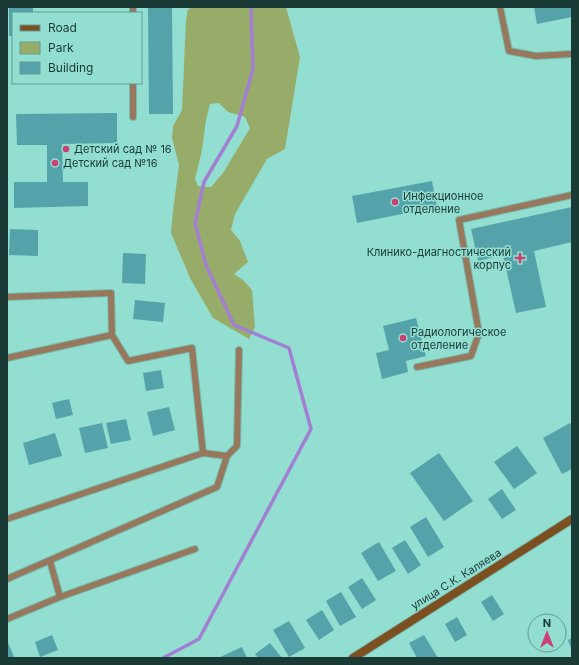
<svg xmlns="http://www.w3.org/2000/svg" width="579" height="665" font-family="Inter,sans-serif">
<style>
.green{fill:#97ac68;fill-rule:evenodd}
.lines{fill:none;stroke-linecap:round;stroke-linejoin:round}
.stream{stroke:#a27fd2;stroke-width:3.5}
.building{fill:#55a3aa}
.lane-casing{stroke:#78baaf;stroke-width:8}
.secondary-casing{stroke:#78baaf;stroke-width:10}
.lane{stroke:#98785c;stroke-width:6}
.secondary{stroke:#7c4f21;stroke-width:8}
.poi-dot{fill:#cb3f71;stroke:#92ded1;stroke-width:1.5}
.labels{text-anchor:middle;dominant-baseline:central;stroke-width:3;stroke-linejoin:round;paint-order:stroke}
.poi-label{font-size:11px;fill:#1a3a35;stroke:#92ded1;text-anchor:start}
.street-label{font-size:11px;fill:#1a3a35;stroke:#92ded1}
</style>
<rect width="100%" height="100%" fill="#92ded1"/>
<path class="green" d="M194 7H286L300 57 285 149 267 159 235 214 231 230 240 241 248 262 234 274 243 280 252 290 255 327 249 339 213 318 191 280 171 233 173 211 179 165 172 138 173 126 182 110 186 20 188 9ZM219 103 228 112 245 117 250 128 223 173 211 187 198 186 195 179 202 150 206 120 210 104Z"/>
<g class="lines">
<path class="stream" d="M163 658 199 639 311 429 289 348 234 325 206 265 195 223 204 182 237 126 253 69 251 7"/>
</g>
<g class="building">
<path d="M9 7H33V13H13V36H9Z"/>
<path d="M148 7H172L173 114H149Z"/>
<path d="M534 7H572V17L537 24Z"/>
<path d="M117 113V143L62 144 63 182H88V206L14 208V182H47V145H17L16 114Z"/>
<path d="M432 181 437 207 357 223 352 196Z"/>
<path d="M572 207V242L534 251 546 307 516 313 503 255 478 261 471 229Z"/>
<path d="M10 229 38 230V256L9 255Z"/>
<path d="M123 253 146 254 145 284 122 283Z"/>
<path d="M135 300 165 303 163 322 133 319Z"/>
<path d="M416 318 426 356 406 361 408 372 382 379 376 353 389 350 383 326Z"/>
<path d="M161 370 164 388 146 391 143 373Z"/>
<path d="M69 399 73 415 56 419 52 403Z"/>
<path d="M169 407 175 430 153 436 147 412Z"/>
<path d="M126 419 131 440 111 444 106 423Z"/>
<path d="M102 423 108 448 85 453 79 428Z"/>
<path d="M570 423 572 427V469L562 474 543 438Z"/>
<path d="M55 433 62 456 29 465 23 443Z"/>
<path d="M517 446 537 473 514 489 494 462Z"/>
<path d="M439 453 473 501 444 521 410 473Z"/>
<path d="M502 489 516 510 502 519 488 499Z"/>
<path d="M426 517 444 547 428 557 410 527Z"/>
<path d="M405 540 421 565 408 574 392 548Z"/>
<path d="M379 542 396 571 378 581 361 553Z"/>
<path d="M362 578 376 600 362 609 348 587Z"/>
<path d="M341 592 356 617 340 626 326 601Z"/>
<path d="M492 595 504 614 493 621 481 602Z"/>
<path d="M322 610 334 630 319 640 306 620Z"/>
<path d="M457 617 467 635 455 642 445 624Z"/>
<path d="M289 621 305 648 289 657 273 630Z"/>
<path d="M52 635 58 650 40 657 35 642Z"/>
<path d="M424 635 438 658H417L409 643Z"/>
<path d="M572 638V651L568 640Z"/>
<path d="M7 640 14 657 12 658H7Z"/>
<path d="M270 643 282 658H258L255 654Z"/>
<path d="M242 647 247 658H218Z"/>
</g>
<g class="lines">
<g class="lane-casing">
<g id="lane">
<path d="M500 7 509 51 536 56 572 54"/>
<path d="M133 13V7"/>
<path d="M133 117V83"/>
<path d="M7 297 111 293 112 335 128 361 192 348 203 453 7 519"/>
<path d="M7 358 112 335"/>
<path d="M417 367 471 356 479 333 459 220 572 195"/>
<path d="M203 453 227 456"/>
<path d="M50 561 60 597 195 549"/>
<path d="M7 579 217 487 227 456 237 446 239 350"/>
<path d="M7 619 60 597"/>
</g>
</g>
<g class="secondary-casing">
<path id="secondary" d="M353 658 572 519"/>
</g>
<use href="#lane" class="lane"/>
<use href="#secondary" class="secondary"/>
</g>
<g class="poi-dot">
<circle cx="66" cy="149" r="4"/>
<circle cx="55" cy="163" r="4"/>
<circle cx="395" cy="202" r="4"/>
<path d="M518 252h4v4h4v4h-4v4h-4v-4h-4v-4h4z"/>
<circle cx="403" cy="338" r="4"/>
</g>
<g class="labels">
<g class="poi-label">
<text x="74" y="149">Детский сад № 16</text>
<text x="63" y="163">Детский сад №16</text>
<text x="403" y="196">Инфекционное<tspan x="403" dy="13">отделение</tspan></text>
<text x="511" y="252" text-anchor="end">Клинико-диагностический<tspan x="511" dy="13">корпус</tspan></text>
<text x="411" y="332">Радиологическое<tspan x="411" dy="13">отделение</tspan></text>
</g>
<g class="street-label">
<text transform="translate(456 579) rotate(-32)">улица С.К. Каляева</text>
</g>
</g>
<rect width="579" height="665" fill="none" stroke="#1a3a35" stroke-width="16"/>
<rect x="12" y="12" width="130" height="72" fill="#92ded1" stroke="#629c93"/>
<rect x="20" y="25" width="20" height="6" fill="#7c4f21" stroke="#629c93"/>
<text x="48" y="32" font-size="12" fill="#1a3a35">Road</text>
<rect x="20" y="42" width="20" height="12" fill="#97ac68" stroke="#629c93"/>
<text x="48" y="52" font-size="12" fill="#1a3a35">Park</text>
<rect x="20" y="62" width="20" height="12" fill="#55a3aa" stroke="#629c93"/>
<text x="48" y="72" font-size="12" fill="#1a3a35">Building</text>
<g transform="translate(547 633)"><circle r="19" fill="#92ded1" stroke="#629c93"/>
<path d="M0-3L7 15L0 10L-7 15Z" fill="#cb3f71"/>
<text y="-6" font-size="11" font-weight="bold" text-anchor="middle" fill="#1a3a35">N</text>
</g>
</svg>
